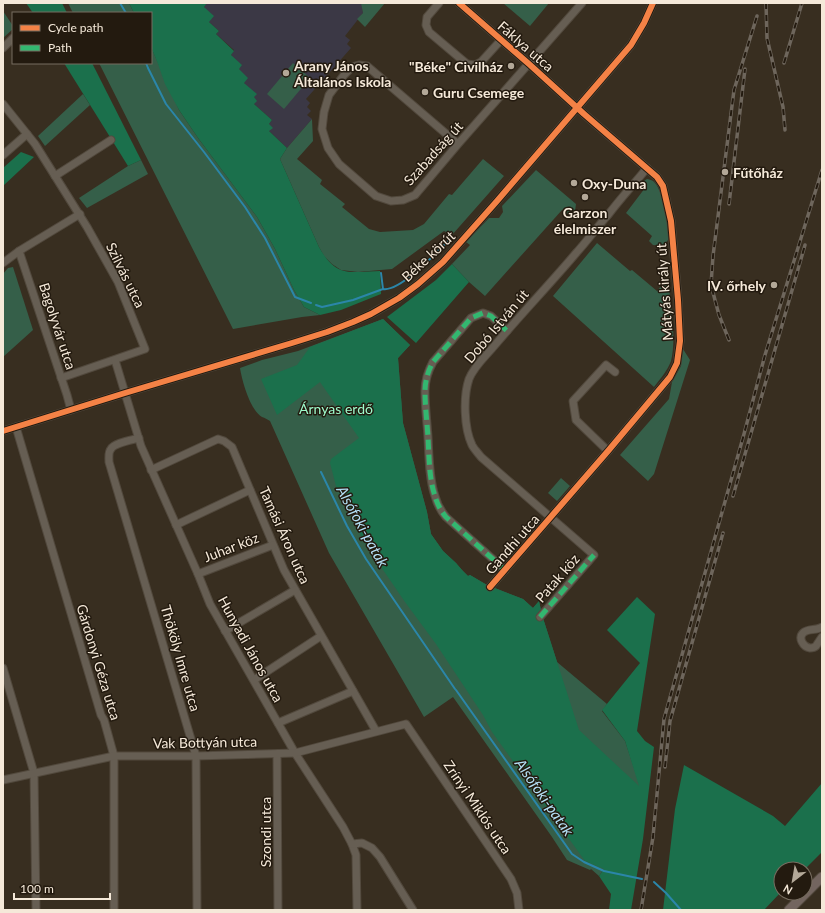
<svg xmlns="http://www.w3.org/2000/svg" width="825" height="913" font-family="Lato,sans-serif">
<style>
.education{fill:#3b3845}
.green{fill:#355f49}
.forest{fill:#1b704c}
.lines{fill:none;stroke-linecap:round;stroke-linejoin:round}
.stream{stroke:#2b86a9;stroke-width:2}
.minor-casing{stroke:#52493d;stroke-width:9}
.major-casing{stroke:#52493d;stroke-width:11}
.minor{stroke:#665e53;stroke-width:7}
.major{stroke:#73655f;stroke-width:9}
.rail-casing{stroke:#6e665c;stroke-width:3.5}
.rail{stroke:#231a0f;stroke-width:2;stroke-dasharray:6;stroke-linecap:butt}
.quiet{stroke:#33b770;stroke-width:5;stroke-dasharray:10 5;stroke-linecap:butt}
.cycleway-casing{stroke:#231a0f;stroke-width:8}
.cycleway{stroke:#f48246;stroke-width:6}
.poi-dot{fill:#b3a898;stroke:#231a0f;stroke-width:1.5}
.labels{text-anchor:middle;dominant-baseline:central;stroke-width:3;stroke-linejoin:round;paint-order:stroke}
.street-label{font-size:14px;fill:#f5e9d9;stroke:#231a0f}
.poi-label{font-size:14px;font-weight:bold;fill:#f5e9d9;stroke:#231a0f;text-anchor:start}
.park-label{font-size:14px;fill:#9ffccd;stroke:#231a0f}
.water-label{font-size:15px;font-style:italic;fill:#b4e0f6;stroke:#231a0f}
</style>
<rect width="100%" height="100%" fill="#382e20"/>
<path class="education" d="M207 3 362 4 363 13 345 36 350 40 347 44 351 48 306 99 310 103 307 107 311 111 307 115 312 119 287 148 269 131V124L272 120 254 104V97L244 83 239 69 231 55 234 50 216 34 219 31 209 22 204 6Z"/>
<g class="green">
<path d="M68 3H129L134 13H73Z"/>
<path d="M361 3H385L365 27 357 19 363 13Z"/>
<path d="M503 3H549L530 26Z"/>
<path d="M3 11 13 26V29L3 38Z"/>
<path d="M151 47 179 110 198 138 257 217 275 249 294 290 304 307 320 315 302 317 233 329 99 63H151Z"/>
<path d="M293 63 310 78 284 109 267 94Z"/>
<path d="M83 94 90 105 45 146 38 136Z"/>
<path d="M312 119 313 141 297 159 322 180 320 184 345 204 342 207 369 229 380 232 413 230 424 224 449 194 452 195 483 159 504 176 452 235 444 231 392 269 358 272 341 270 332 264 324 256 319 247 280 159 287 148Z"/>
<path d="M141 160 148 174 87 208 79 198 128 166Z"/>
<path d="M536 170 576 204 574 219 562 210 485 296 469 282 452 264 470 245 466 242 489 218H499L503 212 502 206Z"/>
<path d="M647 179C649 179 651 180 653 181 663 188 669 228 668 240L663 246 653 245 649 241 652 236 626 213 645 188 641 183Z"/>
<path d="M597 243 630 271 632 270 657 291 668 278C670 302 677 338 671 361 668 370 660 379 654 387L553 296Z"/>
<path d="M13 267 33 330 3 357V274L8 268Z"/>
<path d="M383 319 410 345 398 358 403 423 427 512 431 534 443 551 456 563 462 570 468 576 470 575 487 585 523 599 533 608 539 601 542 615 557 662 607 704 602 711 625 741 640 786 604 869 599 876 591 869 590 870 567 860 552 837 453 697 424 717 329 553 270 421C267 419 265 418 262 417 250 410 242 381 240 368L262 360 298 351Z"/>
<path d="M683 349 690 360 654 474 648 481 620 455 669 399 672 382 681 366Z"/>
<path d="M561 478 570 486 557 501 548 493Z"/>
</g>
<g class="forest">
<path d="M26 3H62L67 13H33Z"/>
<path d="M129 3H207L204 7 214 16 209 22 219 31 216 34 234 51 231 55 242 65 239 69 248 78 244 83 257 94 254 97 257 101 254 104 272 120 269 124 273 128 269 131 287 148 280 159 319 247C324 256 331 266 341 270 352 274 369 271 380 271L381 294 341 310 320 315 304 307 294 290 275 249 257 217 198 138 179 110 165 84 158 64 151 47V13H134Z"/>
<path d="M64 63H92L141 160 128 166Z"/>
<path d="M21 152 34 157 3 186V168Z"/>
<path d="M452 264 469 282 416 343 387 317 436 280Z"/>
<path d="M383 319 410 345 398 358 403 423 427 512 431 534 443 551 456 563 462 570 468 576 470 575 487 585 523 599 533 608 539 601 542 615 579 730 639 786 625 741 602 710 640 663 607 630 637 597 655 614 637 731 645 741 654 747 643 839 631 910H609L611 894 599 876 604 869 585 861 492 732 483 715 436 644 405 602 364 542 336 486 330 463 331 459 359 438 320 382 277 415 261 379 297 365 310 347Z"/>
<path d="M684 765 773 816 785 826 822 783V852L805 869H781V892L764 910H663L675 809Z"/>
</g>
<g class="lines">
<g class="stream">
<path d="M120 3 126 13"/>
<path d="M146 63 148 68 166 104 204 152 245 207 265 238 295 297 311 303"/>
<path d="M381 273 383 289"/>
<path d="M316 305 322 307 353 300 383 289C400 292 436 253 448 241"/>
<path d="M321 472 347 526 366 559 455 689"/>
<path d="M456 690 572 854 584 862 604 871 642 879"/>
<path d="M654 882 666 893 681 910"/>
</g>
<g class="minor-casing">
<g id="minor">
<path d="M439 3 427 17 426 25 429 32 461 59 467 64 475 65 481 62 501 40"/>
<path d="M459 3 529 64 584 114 657 177 663 186 671 221 678 300 680 341 677 363 670 377 608 451 490 587"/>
<path d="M3 48 13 38"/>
<path d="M3 104 35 144 87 227 118 282 145 349 61 378"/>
<path d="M458 144 367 66 359 65 352 67 344 75 329 95 324 112 322 129 328 148 339 164 376 196 391 201 403 200 415 195 458 144 582 3"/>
<path d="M3 155 27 134"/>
<path d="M55 176 111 140"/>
<path d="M19 251 67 395 71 410"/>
<path d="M3 263 19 251 80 214"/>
<path d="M115 360 141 446 198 574 210 604 295 753 343 827 352 844 356 855 357 910"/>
<path d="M16 427 101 715 104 720 114 756V910"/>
<path d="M3 431 125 393 292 343 327 332 353 322 371 314 399 298 418 284 443 262 497 201 631 45 644 23 653 3"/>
<path d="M139 438C132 440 114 443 111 449 108 452 109 458 109 462L196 756 197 910"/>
<path d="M608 451 576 420 573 401 606 365 615 372"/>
<path d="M151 470 218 439 224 441 232 447 284 570 376 731"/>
<path d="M176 525 250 490"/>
<path d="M505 570 446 517C441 511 437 504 435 496 429 479 429 455 428 437 427 422 425 406 425 391 425 381 428 371 433 362L471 318 483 313 491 316 507 331"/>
<path d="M198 574 273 545"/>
<path d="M540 617 594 555 481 457C478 453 474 449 472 445 464 428 463 397 469 379 474 366 486 356 495 345 521 314 550 284 577 252 588 240 597 227 608 215 620 199 634 184 647 168"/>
<path d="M822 627C816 631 808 628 803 633 798 638 803 647 810 648 812 648 815 647 816 646L822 637"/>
<path d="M225 631 295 590"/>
<path d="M3 668 34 773 36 910"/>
<path d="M254 680 321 636"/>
<path d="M278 723 353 691"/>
<path d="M277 754 278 910"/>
<path d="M3 780 114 756H196L295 753 406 724 511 879 517 893 519 910"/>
<path d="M352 844 362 843 372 848 380 857 413 910"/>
</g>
</g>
<g class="major-casing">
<path id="major" d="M789 910 822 877"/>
</g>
<use href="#minor" class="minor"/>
<use href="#major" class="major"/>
<g class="rail-casing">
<g id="rail">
<path d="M766 3 767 38 783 107 785 130"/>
<path d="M784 63 802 3"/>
<path d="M729 204 745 69"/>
<path d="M729 340 719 315 711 285 713 256 734 90 757 16"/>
<path d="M733 496 805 245"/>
<path d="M665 767 670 721 723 533"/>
<path d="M641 910 653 837 664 719 744 434 765 355 822 170"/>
</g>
</g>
<use href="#rail" class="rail"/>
<g class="quiet">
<path d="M505 570 446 517C441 511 437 504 435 496 429 479 429 455 428 437 427 422 425 406 425 391 425 381 428 371 433 362L471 318 483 313 491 316 507 331"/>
<path d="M540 617 594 555"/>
</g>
<g class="cycleway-casing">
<g id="cycleway">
<path d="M459 3 529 64 584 114 657 177 663 186 671 221 678 300 680 341 677 363 670 377 608 451 490 587"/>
<path d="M3 431 125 393 292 343 327 332 353 322 371 314 399 298 418 284 443 262 497 201 631 45 644 23 653 3"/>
</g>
</g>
<use href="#cycleway" class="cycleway"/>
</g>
<g class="poi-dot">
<circle cx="511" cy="66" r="4"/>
<circle cx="286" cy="73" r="4"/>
<circle cx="425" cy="92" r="4"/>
<circle cx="725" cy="172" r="4"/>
<circle cx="574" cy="183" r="4"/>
<circle cx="585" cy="197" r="4"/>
<circle cx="774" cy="285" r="4"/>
</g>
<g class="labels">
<g class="street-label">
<text transform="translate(526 46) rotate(41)">Fáklya utca</text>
<text transform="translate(433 153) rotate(-48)">Szabadság út</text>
<text transform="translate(428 256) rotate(-43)">Béke körút</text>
<text transform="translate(126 275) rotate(64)">Szilvás utca</text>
<text transform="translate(664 292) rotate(-94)">Mátyás király út</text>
<text transform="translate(58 326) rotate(72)">Bagolyvár utca</text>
<text transform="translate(496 326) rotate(-50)">Dobó István út</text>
<text transform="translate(285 535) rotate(66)">Tamási Áron utca</text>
<text transform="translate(512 544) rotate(-49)">Gandhi utca</text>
<text transform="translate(231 547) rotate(-21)">Juhar köz</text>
<text transform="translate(557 578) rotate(-49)">Patak köz</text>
<text transform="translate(251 649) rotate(61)">Hunyadi János utca</text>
<text transform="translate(181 658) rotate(74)">Thököly Imre utca</text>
<text transform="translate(99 662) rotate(73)">Gárdonyi Géza utca</text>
<text transform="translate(205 742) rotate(-1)">Vak Bottyán utca</text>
<text transform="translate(478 807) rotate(56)">Zrínyi Miklós utca</text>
<text transform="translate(265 832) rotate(-90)">Szondi utca</text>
</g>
<g class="poi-label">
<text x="294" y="65">Arany János<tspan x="294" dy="16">Általános Iskola</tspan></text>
<text x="503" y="66" text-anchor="end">"Béke" Civilház</text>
<text x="433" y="92">Guru Csemege</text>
<text x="733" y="172">Fűtőház</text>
<text x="582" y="183">Oxy-Duna</text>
<text x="585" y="212" text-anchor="middle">Garzon<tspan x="585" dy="16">élelmiszer</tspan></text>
<text x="766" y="285" text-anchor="end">IV. őrhely</text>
</g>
<g class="park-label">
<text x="336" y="408">Árnyas erdő</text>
</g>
<g class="water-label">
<text transform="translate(363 526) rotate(61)">Alsófoki-patak</text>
<text transform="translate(545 797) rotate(55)">Alsófoki-patak</text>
</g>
</g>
<rect width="825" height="913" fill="none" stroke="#f5e9d9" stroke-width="8"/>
<rect x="12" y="12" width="140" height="52" fill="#231a0f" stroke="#776d60"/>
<rect x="20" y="25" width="20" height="6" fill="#f48246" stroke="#776d60"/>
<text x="48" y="32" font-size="12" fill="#f5e9d9">Cycle path</text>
<rect x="20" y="45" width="20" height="6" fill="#33b770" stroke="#776d60"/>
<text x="48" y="52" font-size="12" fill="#f5e9d9">Path</text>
<g transform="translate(793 881) rotate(211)"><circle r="19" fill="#231a0f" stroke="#776d60"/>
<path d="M0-3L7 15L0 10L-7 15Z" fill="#b3a898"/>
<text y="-6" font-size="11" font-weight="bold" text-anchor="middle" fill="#f5e9d9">N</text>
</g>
<path d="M14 893v6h96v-6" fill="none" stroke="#f5e9d9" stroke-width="2"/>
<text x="20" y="893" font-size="12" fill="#f5e9d9" stroke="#231a0f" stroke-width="3" paint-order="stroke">100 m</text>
</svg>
